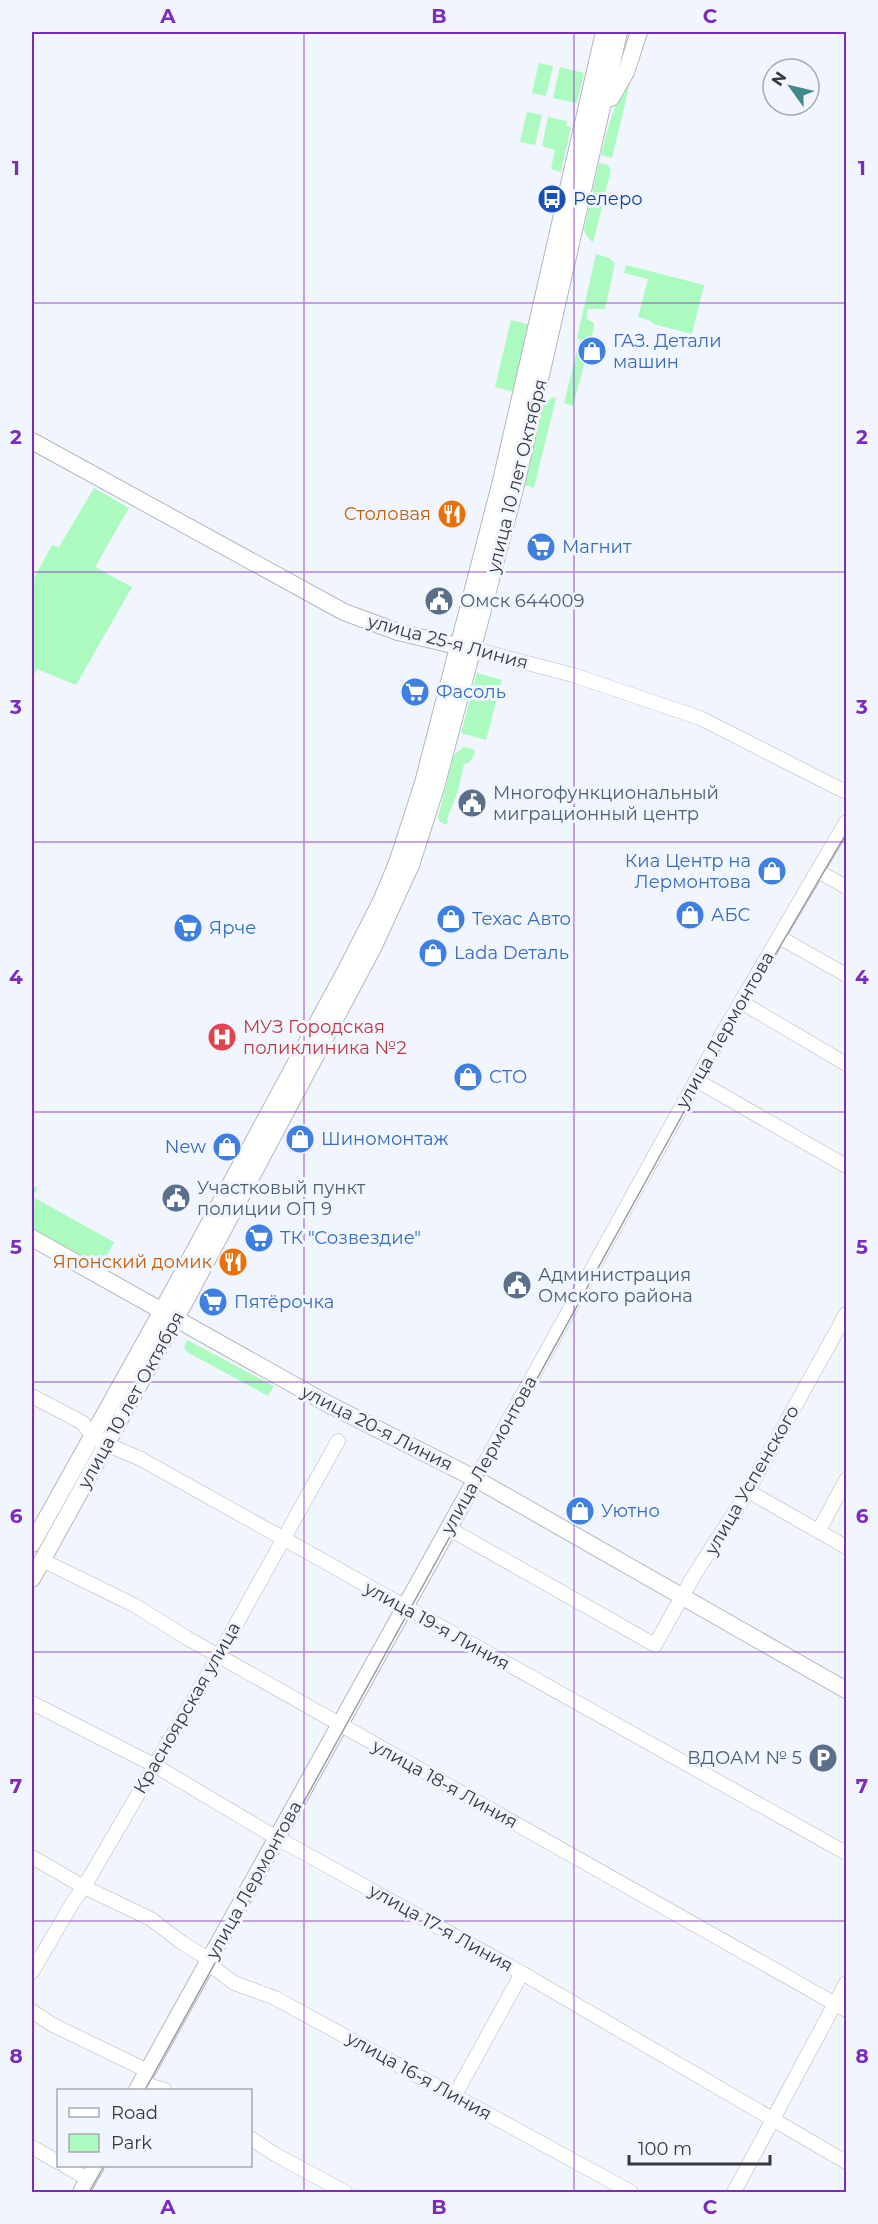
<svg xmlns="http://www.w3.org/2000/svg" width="878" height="2224" font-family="Montserrat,sans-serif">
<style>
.green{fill:#acfac0}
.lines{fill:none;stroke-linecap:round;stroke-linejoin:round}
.minor-casing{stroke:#b2b7bf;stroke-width:15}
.major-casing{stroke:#b2b7bf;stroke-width:18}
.minor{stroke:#fff;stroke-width:14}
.major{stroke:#fff;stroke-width:16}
.tram{stroke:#999ca3;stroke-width:1.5}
.grid{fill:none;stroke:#7b2cbf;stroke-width:1.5;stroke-opacity:0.55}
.labels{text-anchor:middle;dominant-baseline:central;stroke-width:6;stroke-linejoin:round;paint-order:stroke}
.transit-label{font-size:18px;fill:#164399;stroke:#f0f5fe;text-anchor:start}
.shop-label{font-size:18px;fill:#366cbe;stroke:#f0f5fe;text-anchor:start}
.street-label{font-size:18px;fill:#37393d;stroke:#f0f5fe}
.food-label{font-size:18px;fill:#c56008;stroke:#f0f5fe;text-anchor:end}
.service-label{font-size:18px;fill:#4e5e75;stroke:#f0f5fe;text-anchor:start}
.health-label{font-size:18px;fill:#be3a42;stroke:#f0f5fe;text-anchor:start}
.neatline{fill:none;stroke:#7b2cbf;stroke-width:2}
.grid-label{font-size:20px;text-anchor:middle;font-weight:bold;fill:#7b2cbf}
</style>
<rect width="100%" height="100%" fill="#f0f5fe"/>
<g class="green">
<path d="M539 63 553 66 546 96 532 93Z"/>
<path d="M560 67 584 73 577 103 553 98Z"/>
<path d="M632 75 612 158 601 155C609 123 614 103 632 75Z"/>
<path d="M527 112 542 115 535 145 520 142Z"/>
<path d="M548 117 567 121 566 126 571 127 561 172 551 169 555 150 542 146Z"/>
<path d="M599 163 608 165 611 170 593 243 586 235 584 229Z"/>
<path d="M596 254 609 258 615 263 605 309H588L586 319 594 323V328L573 406 564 403 580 339 577 338Z"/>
<path d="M626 265 704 285 692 334 653 324 651 321 638 317 648 279 624 273Z"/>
<path d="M511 320 531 325 514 392 495 387Z"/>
<path d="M553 397 556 398 534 488 524 485 544 404Z"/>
<path d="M94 488 129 508 95 567 132 587 76 685 37 669 32 678V582L52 545 59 547Z"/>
<path d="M477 673 502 680 486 740 461 733Z"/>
<path d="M464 747 473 749 475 753 469 763 464 764 458 791 447 819 448 822 445 825 439 821 438 817 454 755Z"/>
<path d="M32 1185 38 1188 33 1197 114 1242 102 1265 97 1266 32 1230Z"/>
<path d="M187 1340 274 1386 268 1396 187 1352 184 1347Z"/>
</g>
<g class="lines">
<g class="minor-casing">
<g id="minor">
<path d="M474 649 573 675 700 718 846 792"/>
<path d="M818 871 846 887"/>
<path d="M779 937 846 975"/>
<path d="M741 1002 846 1064"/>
<path d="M696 1080 846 1166"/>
<path d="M32 1396 83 1423 92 1436 106 1444 141 1459 846 1853"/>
<path d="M476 1479 718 1041 846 822"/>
<path d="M748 1491 846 1547"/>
<path d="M448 1528 655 1645 693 1577 748 1491 846 1314"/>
<path d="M819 1530 846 1480"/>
<path d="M42 1560 134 1605 187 1638 846 2010"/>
<path d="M32 1703 154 1765 277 1838 522 1973 846 2162"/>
<path d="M32 1857 84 1887 151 1919 181 1942 210 1960"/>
<path d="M206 1966 217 1970 234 1983 275 1998 631 2192"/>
<path d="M32 1972 73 1902 84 1887 219 1655 338 1441"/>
<path d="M32 2011 51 2024 148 2071"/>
<path d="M141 2083 165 2090"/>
<path d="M455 2095 522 1973"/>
<path d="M250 2138 276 2155 345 2192"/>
<path d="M32 2147 58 2162"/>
<path d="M65 2166 88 2179"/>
<path d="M734 2192 846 1983"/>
</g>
</g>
<g class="major-casing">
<g id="major">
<path d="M611 98 626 72 639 32"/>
<path d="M32 441 344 612 398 632 470 649"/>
<path d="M32 1238 328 1404 476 1479 846 1690"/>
<path d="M32 1544 162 1311 348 966 382 899 397 863 423 783 501 481 604 32"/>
<path d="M32 1579 187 1298 374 946 411 865 436 787 516 485 619 32"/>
<path d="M137 2090 476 1479"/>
<path d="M81 2192 96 2166"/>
</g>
</g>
<use href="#minor" class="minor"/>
<use href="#major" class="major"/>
<g class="tram">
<path d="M145 2090 700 1083 846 834"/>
<path d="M89 2192 104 2166"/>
</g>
</g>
<path class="grid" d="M304 32V2192M574 32V2192M32 303H846M32 572H846M32 842H846M32 1112H846M32 1382H846M32 1652H846M32 1921H846"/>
<defs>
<g id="bus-disc" transform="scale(1.5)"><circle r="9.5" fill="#1a4fb4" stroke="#f0f5fe"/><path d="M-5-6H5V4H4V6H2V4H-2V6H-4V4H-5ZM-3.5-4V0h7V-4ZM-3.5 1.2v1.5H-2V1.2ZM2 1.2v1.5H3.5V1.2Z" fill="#fff"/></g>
<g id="shop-disc" transform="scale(1.5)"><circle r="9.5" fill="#3f7fe0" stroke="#f0f5fe"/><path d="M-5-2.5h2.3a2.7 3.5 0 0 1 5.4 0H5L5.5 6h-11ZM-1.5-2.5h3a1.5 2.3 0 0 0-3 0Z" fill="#fff"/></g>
<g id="restaurant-disc" transform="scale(1.5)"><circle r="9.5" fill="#e8710a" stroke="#f0f5fe"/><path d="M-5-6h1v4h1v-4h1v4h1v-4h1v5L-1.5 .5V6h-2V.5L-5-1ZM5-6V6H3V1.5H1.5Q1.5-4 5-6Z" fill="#fff"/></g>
<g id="supermarket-disc" transform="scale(1.5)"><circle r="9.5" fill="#3f7fe0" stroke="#f0f5fe"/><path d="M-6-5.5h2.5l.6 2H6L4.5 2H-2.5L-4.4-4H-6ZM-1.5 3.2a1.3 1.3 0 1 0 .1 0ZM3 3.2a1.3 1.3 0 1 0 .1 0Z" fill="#fff"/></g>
<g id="civic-disc" transform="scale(1.5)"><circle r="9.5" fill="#5c6f8a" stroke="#f0f5fe"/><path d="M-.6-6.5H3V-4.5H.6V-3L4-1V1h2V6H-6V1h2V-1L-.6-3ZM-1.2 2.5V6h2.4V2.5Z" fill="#fff"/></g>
<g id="hospital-disc" transform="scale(1.5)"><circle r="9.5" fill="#e0444e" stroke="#f0f5fe"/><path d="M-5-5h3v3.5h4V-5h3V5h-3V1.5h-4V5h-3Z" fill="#fff"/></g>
<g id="parking-disc" transform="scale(1.5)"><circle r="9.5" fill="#5c6f8a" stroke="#f0f5fe"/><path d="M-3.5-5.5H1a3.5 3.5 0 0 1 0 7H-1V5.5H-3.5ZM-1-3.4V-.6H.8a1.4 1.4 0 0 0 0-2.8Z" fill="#fff"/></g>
</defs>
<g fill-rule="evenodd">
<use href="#bus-disc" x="552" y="199"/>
<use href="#shop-disc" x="592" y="351"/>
<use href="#restaurant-disc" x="452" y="514"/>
<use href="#supermarket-disc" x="541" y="547"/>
<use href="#civic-disc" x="439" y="601"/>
<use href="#supermarket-disc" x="415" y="692"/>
<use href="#civic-disc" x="472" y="803"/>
<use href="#shop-disc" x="772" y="871"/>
<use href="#shop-disc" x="690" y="915"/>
<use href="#shop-disc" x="451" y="919"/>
<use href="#supermarket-disc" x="188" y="928"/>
<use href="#shop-disc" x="433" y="953"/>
<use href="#hospital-disc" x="222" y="1037"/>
<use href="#shop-disc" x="468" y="1077"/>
<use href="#shop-disc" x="300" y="1139"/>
<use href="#shop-disc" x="227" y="1147"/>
<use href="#civic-disc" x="176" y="1198"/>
<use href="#supermarket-disc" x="259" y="1238"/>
<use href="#restaurant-disc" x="233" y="1262"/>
<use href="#civic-disc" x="517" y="1285"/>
<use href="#supermarket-disc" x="213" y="1302"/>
<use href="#shop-disc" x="580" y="1511"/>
<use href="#parking-disc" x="823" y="1758"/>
</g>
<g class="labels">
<g class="transit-label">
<text x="573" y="199">Релеро</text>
</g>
<g class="shop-label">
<text x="613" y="341">ГАЗ. Детали<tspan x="613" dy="21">машин</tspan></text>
<text x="562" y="547">Магнит</text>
<text x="436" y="692">Фасоль</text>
<text x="751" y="861" text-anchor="end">Киа Центр на<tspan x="751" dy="21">Лермонтова</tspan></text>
<text x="711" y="915">АБС</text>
<text x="472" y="919">Техас Авто</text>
<text x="209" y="928">Ярче</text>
<text x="454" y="953">Lada Dеталь</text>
<text x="489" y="1077">СТО</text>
<text x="321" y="1139">Шиномонтаж</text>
<text x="206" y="1147" text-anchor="end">New</text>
<text x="280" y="1238">ТК "Созвездие"</text>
<text x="234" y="1302">Пятёрочка</text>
<text x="601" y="1511">Уютно</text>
</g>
<g class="street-label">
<text transform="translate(517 476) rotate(-76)">улица 10 лет Октября</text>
<text transform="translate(448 642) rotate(15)">улица 25-я Линия</text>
<text transform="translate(725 1030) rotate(-60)">улица Лермонтова</text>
<text transform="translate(131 1400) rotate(-61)">улица 10 лет Октября</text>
<text transform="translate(377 1428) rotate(27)">улица 20-я Линия</text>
<text transform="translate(489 1455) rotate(-61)">улица Лермонтова</text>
<text transform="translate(752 1480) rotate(-60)">улица Успенского</text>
<text transform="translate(437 1626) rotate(29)">улица 19-я Линия</text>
<text transform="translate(187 1708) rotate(-60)">Красноярская улица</text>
<text transform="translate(445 1784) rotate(29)">улица 18-я Линия</text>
<text transform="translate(254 1880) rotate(-61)">улица Лермонтова</text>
<text transform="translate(441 1928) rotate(29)">улица 17-я Линия</text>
<text transform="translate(419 2076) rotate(29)">улица 16-я Линия</text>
</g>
<g class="food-label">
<text x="431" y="514">Столовая</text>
<text x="212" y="1262">Японский домик</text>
</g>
<g class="service-label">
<text x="460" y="601">Омск 644009</text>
<text x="493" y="793">Многофункциональный<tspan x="493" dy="21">миграционный центр</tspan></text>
<text x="197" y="1188">Участковый пункт<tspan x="197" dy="21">полиции ОП 9</tspan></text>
<text x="538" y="1275">Администрация<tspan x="538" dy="21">Омского района</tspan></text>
<text x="802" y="1758" text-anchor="end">ВДОАМ № 5</text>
</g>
<g class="health-label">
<text x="243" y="1027">МУЗ Городская<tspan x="243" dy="21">поликлиника №2</tspan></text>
</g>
</g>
<rect width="878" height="2224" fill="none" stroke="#f0f5fe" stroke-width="66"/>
<rect x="57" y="2089" width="195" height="78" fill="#f0f5fe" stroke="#a6aab1" stroke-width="1.5"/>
<rect x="69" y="2108" width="30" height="9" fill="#ffffff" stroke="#a6aab1" stroke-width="1.5"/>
<text x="111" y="2119" font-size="18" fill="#37393d">Road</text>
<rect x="69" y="2134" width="30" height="18" fill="#acfac0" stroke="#a6aab1" stroke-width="1.5"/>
<text x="111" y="2149" font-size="18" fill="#37393d">Park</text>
<g transform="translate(791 87) rotate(304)"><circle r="28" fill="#f0f5fe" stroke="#a6aab1" stroke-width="1.5"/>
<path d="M0-4.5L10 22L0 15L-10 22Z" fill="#41898d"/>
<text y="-9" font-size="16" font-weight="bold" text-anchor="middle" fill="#37393d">N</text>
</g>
<path d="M629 2155v9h141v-9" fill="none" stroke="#37393d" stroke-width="3"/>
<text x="638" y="2155" font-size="18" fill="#37393d" stroke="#f0f5fe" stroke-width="4.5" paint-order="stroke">100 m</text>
<rect x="33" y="33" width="812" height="2158" class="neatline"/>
<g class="grid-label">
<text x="168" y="23">A</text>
<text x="439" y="23">B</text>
<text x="710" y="23">C</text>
<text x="16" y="175">1</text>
<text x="862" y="175">1</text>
<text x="16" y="444">2</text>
<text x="862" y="444">2</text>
<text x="16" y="714">3</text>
<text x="862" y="714">3</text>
<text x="16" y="984">4</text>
<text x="862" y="984">4</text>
<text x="16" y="1254">5</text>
<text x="862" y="1254">5</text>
<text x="16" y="1523">6</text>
<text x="862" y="1523">6</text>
<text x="16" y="1793">7</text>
<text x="862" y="1793">7</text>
<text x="16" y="2063">8</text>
<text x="862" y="2063">8</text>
<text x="168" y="2214">A</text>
<text x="439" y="2214">B</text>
<text x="710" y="2214">C</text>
</g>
</svg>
